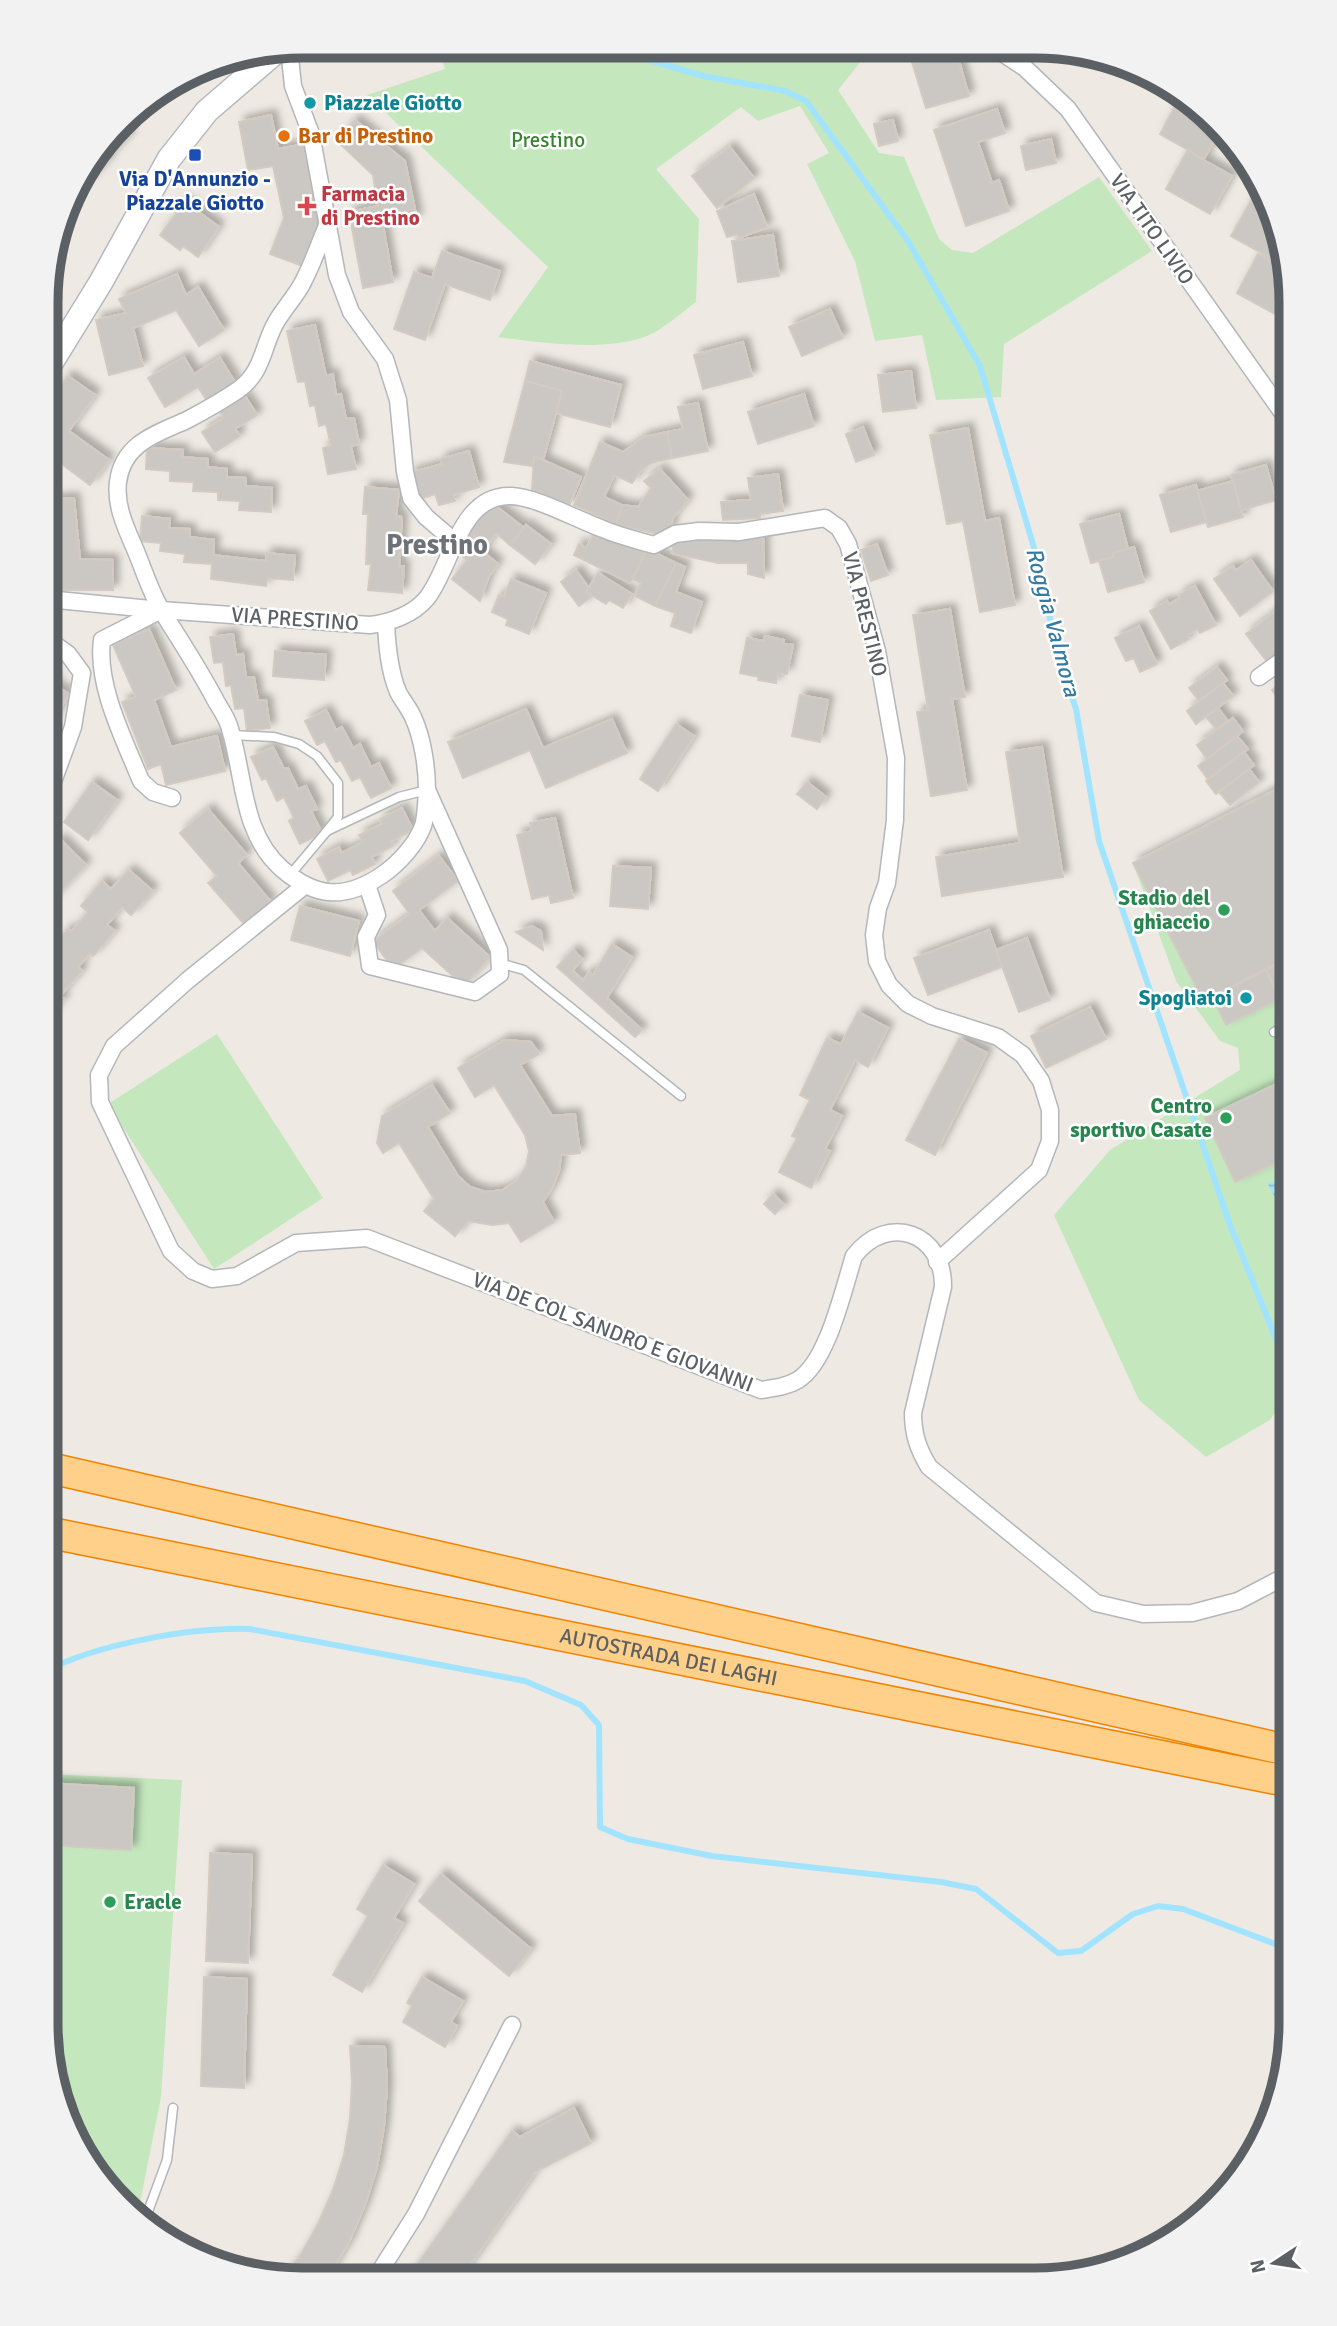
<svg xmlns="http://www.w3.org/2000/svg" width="1337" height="2326" font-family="Signika,sans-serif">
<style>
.park{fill:#c4e7be}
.water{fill:url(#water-rules)}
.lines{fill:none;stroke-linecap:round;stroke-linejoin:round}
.stream{stroke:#a2e4ff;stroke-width:6}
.building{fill:#cbc7c2;stroke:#d3cbc1;stroke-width:2;filter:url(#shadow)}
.lane-casing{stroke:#b3b7ba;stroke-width:11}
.street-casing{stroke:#b3b7ba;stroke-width:19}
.secondary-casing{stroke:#b4b9be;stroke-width:26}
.highway-casing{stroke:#f18300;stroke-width:33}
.lane{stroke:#fff;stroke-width:8}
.street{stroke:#fff;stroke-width:16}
.secondary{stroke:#fff;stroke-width:23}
.highway{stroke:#ffd089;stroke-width:30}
.culture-dot{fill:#0f9aa8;stroke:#fff;stroke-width:2.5}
.food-dot{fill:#e8710a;stroke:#fff;stroke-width:2.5}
.transit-dot{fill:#1a4fb4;stroke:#fff;stroke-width:2.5}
.health-dot{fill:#e0444e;stroke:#fff;stroke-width:2.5}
.leisure-dot{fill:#2e9e5b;stroke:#fff;stroke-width:2.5}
.labels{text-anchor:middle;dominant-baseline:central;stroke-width:5;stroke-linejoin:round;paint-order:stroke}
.culture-label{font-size:21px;font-weight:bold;fill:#0d838f;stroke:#fff;text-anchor:start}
.food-label{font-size:21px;font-weight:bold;fill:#c56008;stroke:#fff;text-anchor:start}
.park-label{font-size:21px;fill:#398531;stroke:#fff}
.transit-label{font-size:21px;font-weight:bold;fill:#164399;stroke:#fff}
.health-label{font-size:21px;font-weight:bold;fill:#be3a42;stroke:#fff;text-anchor:start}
.street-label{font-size:21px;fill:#5b6064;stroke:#fff}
.leisure-label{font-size:21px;font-weight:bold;fill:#27864d;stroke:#fff;text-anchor:end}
.water-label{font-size:23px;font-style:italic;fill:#377ba3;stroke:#fff}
.district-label{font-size:28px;font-weight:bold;fill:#6c7276;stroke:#fff}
.rim{fill:none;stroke:#5b6064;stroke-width:9}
</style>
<defs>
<pattern id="water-rules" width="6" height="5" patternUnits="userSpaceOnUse" patternTransform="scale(1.75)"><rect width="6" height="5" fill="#a2e4ff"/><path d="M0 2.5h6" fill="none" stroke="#87bcd2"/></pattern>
<filter id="shadow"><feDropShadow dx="5.5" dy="-5.5" stdDeviation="3.5" flood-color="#0004"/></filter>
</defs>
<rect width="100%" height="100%" fill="#eeeae3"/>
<g class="park">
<path d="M438 46 871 49 838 90 879 153 904 157 939 239 952 250 973 253 1099 177 1152 251 1004 344 1001 397 936 400 922 335 875 341 855 261 807 164 829 153 800 106 758 121 741 107 656 169 699 219 696 302C681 313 664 329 647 336 605 352 542 343 498 337L548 267 367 95 445 69Z"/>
<path d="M1291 782V1387L1270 1420 1206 1457 1139 1400 1054 1215 1110 1150 1240 1070 1238 1048 1220 1041 1176 981 1133 863Z"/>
<path d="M217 1034 323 1198 214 1269 108 1104Z"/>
<path d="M46 1774 182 1780 161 2097 137 2218 89 2167 59 2107 46 2024Z"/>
</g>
<path class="water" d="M1289 1173 1291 1177V1200L1279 1206 1268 1184Z"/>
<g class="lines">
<g class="stream">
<path d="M605 47 703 76 785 91 806 101 908 241 980 366 1040 568 1056 648 1076 709 1099 841 1230 1225 1291 1376"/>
<path d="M450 53 494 55 551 47"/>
<path d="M46 1671C97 1644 192 1627 250 1629L525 1681 581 1705 599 1725 600 1827 628 1839 712 1856 941 1882 976 1889 1058 1953 1081 1951 1133 1914 1158 1906 1183 1909 1291 1950"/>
</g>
</g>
<g class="building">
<path d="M908 49 956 50 969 96 926 108Z"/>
<path d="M1180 97 1204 109 1219 132 1204 159 1160 134Z"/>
<path d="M997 109 1005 133 978 142 992 183 999 180 1009 211 966 226 934 130Z"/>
<path d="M271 115 278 149 305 144 322 220 305 267 270 254 284 218 273 166 248 170 239 122Z"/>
<path d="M355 120 405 161 417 219 383 225 393 282 363 288 349 212 378 206 373 175 337 141Z"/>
<path d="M893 120 898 141 879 146 874 124Z"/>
<path d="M123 128 130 135 109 157 102 150Z"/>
<path d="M1051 139 1056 163 1026 170 1021 146Z"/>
<path d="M730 147 754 178 717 208 692 176Z"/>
<path d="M100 151 109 160 88 182 82 176Z"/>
<path d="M1187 151 1232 176 1210 214 1166 189Z"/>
<path d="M754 194 767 227 739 238 737 234 727 237 717 211Z"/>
<path d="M1253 197 1270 207 1278 219 1283 249 1276 261 1231 236Z"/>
<path d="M185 202 219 227 198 257 183 246 180 250 160 235Z"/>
<path d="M773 235 779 276 738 282 732 241Z"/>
<path d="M442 251 500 271 490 300 445 284 425 340 394 329 414 272 432 278Z"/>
<path d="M1258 254 1286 270 1291 301 1282 318 1237 293Z"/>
<path d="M177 274 186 295 198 287 224 330 199 346 176 310 133 328 143 366 109 375 96 320 126 313 119 299Z"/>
<path d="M830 309 843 338 802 356 789 327Z"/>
<path d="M315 325 326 376 333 374 336 395 341 394 346 419 354 418 359 444 351 446 356 469 328 474 323 448 331 446 326 424 319 426 315 405 310 406 305 381 298 382 287 331Z"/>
<path d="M743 342 752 376 703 389 694 355Z"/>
<path d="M184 357 194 374 220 358 236 384 207 401 198 387 165 407 148 378Z"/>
<path d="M530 361 621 385 610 427 556 413 562 391 525 381Z"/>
<path d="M911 371 916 408 883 412 878 375Z"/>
<path d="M68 376 95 395 69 431 109 460 90 485 47 453 56 438 47 432V404Z"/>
<path d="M525 381 562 391 543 460 534 456 533 466 504 462Z"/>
<path d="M804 394 814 426 758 444 748 412Z"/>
<path d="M245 396 257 415 235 429 240 436 215 452 202 432 224 418 220 412Z"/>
<path d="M698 403 708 451 672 458 667 432 683 429 678 407Z"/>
<path d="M863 427 874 455 856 462 846 434Z"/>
<path d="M968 428 985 521 999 518 1015 605 980 612 963 521 947 524 930 435Z"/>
<path d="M667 432 672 458 651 463 640 471 632 483 614 475 604 497 622 505 616 524 574 505 600 442 623 452 645 437Z"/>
<path d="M147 448 183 450 182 457 208 459V467L227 469V477L246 478V486L272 488 271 512 239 510 240 501 218 500V492L193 491 194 482 170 481V471L146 469Z"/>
<path d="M469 451 479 487 453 495 455 501 439 505 435 494 417 500 410 473 442 464 441 459Z"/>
<path d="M534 456 581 477 569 506 532 490Z"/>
<path d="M1266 465 1276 500 1241 510 1231 475Z"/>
<path d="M660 469 688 500 673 518 670 531 653 533 616 524 622 505 638 507 651 488 644 481Z"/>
<path d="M778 474 783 511 760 514V518L723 520 721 502 751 500 748 478Z"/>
<path d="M1233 481 1243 517 1208 527 1197 491Z"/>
<path d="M1196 485 1206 522 1171 532 1160 495Z"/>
<path d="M365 487 399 490 396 516 402 517 399 566H404L402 593 368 590 371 564H366L368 514H363Z"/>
<path d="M74 498 80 559 113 560V590H49L47 500Z"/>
<path d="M492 503 524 528 510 545 496 533 487 545 469 532Z"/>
<path d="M1119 514 1128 549 1113 553 1114 557 1091 563 1080 524Z"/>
<path d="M142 516 170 519 169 528 190 529V537L214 540 213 555 266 561 267 553 295 556 293 580 267 578 266 586 211 579 212 564 184 562 185 554 160 551 161 543 140 541Z"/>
<path d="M526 525 551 544 535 564 510 545Z"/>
<path d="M763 530 764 578 748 574V563H718L672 553 675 535Z"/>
<path d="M469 532 487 545 482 551 498 564 489 576 480 601 452 579 467 560 457 552Z"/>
<path d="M594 533 647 549 630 583 574 555 579 544 586 548Z"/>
<path d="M877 544 888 575 871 581 861 550Z"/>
<path d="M1134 547 1144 582 1108 592 1099 561 1114 557 1113 553Z"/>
<path d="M647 549 676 563 655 606 635 596 641 583 633 579Z"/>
<path d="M1251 560 1273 591 1240 616 1214 579 1233 566 1236 570Z"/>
<path d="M676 563 685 567 676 592 702 602 691 633 671 626 675 613 655 606Z"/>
<path d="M576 570 589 588 586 592 592 596 579 606 561 582Z"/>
<path d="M598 573 632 594 623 608 609 600 606 604 586 592Z"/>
<path d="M511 579 546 593 529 634 506 625 508 619 492 612 499 595 504 597Z"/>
<path d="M1195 586 1216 625 1200 633 1197 629 1187 635 1189 639 1171 649 1150 611 1167 601 1169 604 1181 598 1179 595Z"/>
<path d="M1283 606 1291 618V645L1268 663 1246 634Z"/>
<path d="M950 609 965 697 952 699 967 790 931 796 917 712 928 710 913 615Z"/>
<path d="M1139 626 1157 664 1140 672 1134 658 1126 661 1115 638Z"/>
<path d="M149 629 176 690 154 700 171 747 217 736 225 771 166 785 161 764 148 769 122 702 136 697 113 645Z"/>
<path d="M233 634 236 655 243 654 246 678 254 677 258 701 266 700 270 728 247 731 244 708 235 709 231 685 226 686 223 662 214 663 210 637Z"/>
<path d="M765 636 784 640 783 644 793 645 787 674 778 673 776 683 758 680 759 677 740 673 747 638 764 641Z"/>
<path d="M275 651 326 655 324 680 273 676Z"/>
<path d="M1217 667 1227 680 1199 701 1189 688Z"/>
<path d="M47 674 55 679 52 683 69 694 50 725 47 724Z"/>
<path d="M1291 675V719L1290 720 1279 706 1282 704 1272 690Z"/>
<path d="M1223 683 1233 696 1196 724 1187 711Z"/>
<path d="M800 695 828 700 820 742 792 736Z"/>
<path d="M1218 708 1228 721 1217 730 1206 717Z"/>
<path d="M526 709 543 748 612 719 627 753 546 788 530 750 463 778 448 742Z"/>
<path d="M326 710 336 730 342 727 353 748 360 744 371 767 379 763 391 788 371 798 360 777 352 781 341 760 336 762 325 741 317 745 305 721Z"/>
<path d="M1233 718 1243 731 1207 759 1197 745Z"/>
<path d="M676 724 694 736 658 791 640 779Z"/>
<path d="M1237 736 1248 749 1208 779 1198 766Z"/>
<path d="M273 747 284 769 288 768 298 789 306 786 317 809 311 811 322 833 300 844 289 821 294 818 284 797 277 801 266 778 262 780 251 757Z"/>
<path d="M1042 747 1063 877 942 896 936 857 1020 843 1006 752Z"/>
<path d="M1244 752 1254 765 1216 794 1206 781Z"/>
<path d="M1249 769 1259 782 1230 805 1219 792Z"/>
<path d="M92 782 117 800 88 840 64 822Z"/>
<path d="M807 782 826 797 817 809 797 794Z"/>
<path d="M1291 782V956L1203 1001 1133 863Z"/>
<path d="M402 808 413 830 391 841 393 846 371 857 375 864 353 875 350 870 328 881 317 859 339 847 342 853 363 842 359 835 382 824 380 819Z"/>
<path d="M208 809 247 855 238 863 271 902 245 925 208 883 217 876 180 833Z"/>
<path d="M555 818 573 898 551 903 549 895 532 899 517 835 532 831 530 823Z"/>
<path d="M60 839 86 865 53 899 47 893V853Z"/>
<path d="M439 856 458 881 419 910 435 931 447 918 490 957 464 986 422 948 393 969 373 941 410 914 393 891Z"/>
<path d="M613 866 651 868 648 909 610 906Z"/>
<path d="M129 870 153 891 131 915 122 907 107 925 115 931 93 956 90 953 78 967 82 971 60 996 64 999 47 1018V962L51 958 47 954 68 929 71 932 88 912 81 906 102 881 111 889Z"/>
<path d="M300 906 359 921 350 956 291 940Z"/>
<path d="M532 926 541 931 543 950 516 932Z"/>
<path d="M989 930 1002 967 928 995 914 958Z"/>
<path d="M1027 938 1050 1000 1019 1012 996 950Z"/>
<path d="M612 944 632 957 607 998 642 1030 635 1037 557 967 573 950 582 959 572 971 583 981 589 972 593 975Z"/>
<path d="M1286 959 1291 970V988L1278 994 1266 970Z"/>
<path d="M1266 970 1280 999 1226 1025 1212 996Z"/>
<path d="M1090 1007 1106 1039 1046 1068 1031 1036Z"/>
<path d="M858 1012 888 1028 868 1067 855 1060 830 1110 842 1116 825 1149 830 1151 811 1188 779 1172 797 1138 792 1136 810 1100 800 1095 827 1038 841 1044Z"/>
<path d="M959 1039 987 1053 935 1155 906 1140Z"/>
<path d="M505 1040 531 1042 539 1054 520 1065 552 1116 575 1114 580 1153 561 1155 559 1171 552 1188 543 1202 554 1222 521 1242 509 1223 492 1225 468 1221 455 1236 424 1211 434 1199 399 1143 383 1153 377 1143 382 1116 432 1085 450 1113 428 1127 458 1176 470 1187 486 1192 503 1190 516 1181 526 1167 529 1151 525 1135 494 1085 475 1097 458 1068Z"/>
<path d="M1291 1077V1156L1235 1182 1205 1118Z"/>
<path d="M773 1194 784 1205 775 1214 764 1204Z"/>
<path d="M46 1783 134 1788 131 1850 46 1845Z"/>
<path d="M210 1853 252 1855 248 1963 206 1961Z"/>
<path d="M383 1865 414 1884 394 1918 403 1923 362 1992 333 1975 368 1916 357 1909Z"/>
<path d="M441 1874 531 1949 509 1976 419 1901Z"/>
<path d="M204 1977 247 1979 244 2088 201 2086Z"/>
<path d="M422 1977 463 2001 451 2022 457 2026 445 2047 403 2022 412 2006 407 2003Z"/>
<path d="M350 2046 385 2047 387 2087 384 2127 377 2167 365 2205 349 2242 327 2278H283L300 2256 318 2224 333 2190 344 2155 350 2119 352 2082Z"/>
<path d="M574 2108 591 2143 535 2172 460 2279H407L512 2131 520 2137Z"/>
</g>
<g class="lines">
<g class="lane-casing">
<g id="lane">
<path d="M232 735 274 737 299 744 317 756 338 783V817L327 831"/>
<path d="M290 875 327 831 399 797 427 790"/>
<path d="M499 963 524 970 681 1096"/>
<path d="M1274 1032 1291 1023"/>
<path d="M143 2225 167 2160 173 2108"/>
</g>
</g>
<g class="street-casing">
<g id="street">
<path d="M289 48 293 86 311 134 337 275 351 312 385 359 398 400 405 472 411 498 426 517 454 541"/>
<path d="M998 50 1025 68 1068 109 1287 419 1291 421"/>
<path d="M328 223C320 242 313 263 303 282 295 298 282 310 274 326 262 350 262 373 238 390 222 401 204 411 187 420 156 434 123 443 118 482 115 506 126 528 135 549 144 570 151 594 163 613 182 643 201 672 217 703 222 711 228 720 230 729 245 777 241 833 282 869 316 898 345 900 382 875 398 864 416 845 423 826 426 817 426 801 427 791 427 768 423 739 413 717 409 708 402 700 398 692 389 670 387 646 386 623"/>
<path d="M47 599 161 610 370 625C390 623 414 614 427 598 452 567 459 493 512 496 536 497 578 520 603 529 619 536 637 540 654 545L675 534 699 531 739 532 825 518 839 528 848 544 877 651 896 758 895 820 887 883 878 908 874 935 877 961 889 985 908 1004 932 1016 998 1037 1023 1055 1041 1081 1050 1110V1141L1039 1170 937 1262"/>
<path d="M161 610 102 640C96 685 124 739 141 781L153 792 172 798"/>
<path d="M1259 677 1291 654"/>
<path d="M47 798 73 727 82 673 68 654 47 639"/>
<path d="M367 885 377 915 366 937 370 966 475 992 500 974 499 950 428 792"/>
<path d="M304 886 188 980 114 1046 99 1075 100 1102 171 1251 193 1271 212 1279 237 1276 296 1243 367 1238 761 1390C774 1388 786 1387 798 1380 828 1361 843 1290 854 1256 888 1212 944 1233 943 1287L913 1413C913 1434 918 1449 929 1467L1096 1603 1143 1614 1192 1613 1238 1601 1282 1578 1291 1570"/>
<path d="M375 2279 416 2214 512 2025"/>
</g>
</g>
<g class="secondary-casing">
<path id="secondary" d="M48 368 101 282 169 159 207 111 278 50"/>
</g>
<g class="highway-casing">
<g id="highway">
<path d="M54 1469 1291 1751"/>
<path id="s1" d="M46 1532 1291 1782"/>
</g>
</g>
<use href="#lane" class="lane"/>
<use href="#street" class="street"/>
<use href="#secondary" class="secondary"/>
<use href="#highway" class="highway"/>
</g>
<g class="culture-dot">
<circle cx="310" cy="103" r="7"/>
<circle cx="1246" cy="998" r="7"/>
</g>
<circle class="food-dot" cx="284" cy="136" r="7"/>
<rect class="transit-dot" x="188" y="148" width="14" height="14" rx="3.5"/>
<path class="health-dot" d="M303.5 195.5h7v7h7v7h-7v7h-7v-7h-7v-7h7z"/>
<g class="leisure-dot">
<circle cx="1224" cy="910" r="7"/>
<circle cx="1226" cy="1118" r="7"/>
<circle cx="110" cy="1902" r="7"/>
</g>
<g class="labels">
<g class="culture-label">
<text x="324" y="103">Piazzale Giotto</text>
<text x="1232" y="998" text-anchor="end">Spogliatoi</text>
</g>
<g class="food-label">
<text x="298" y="136">Bar di Prestino</text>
</g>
<g class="park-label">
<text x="548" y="140">Prestino</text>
</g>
<g class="transit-label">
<text x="195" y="179">Via D'Annunzio -<tspan x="195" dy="24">Piazzale Giotto</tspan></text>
</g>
<g class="health-label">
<text x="321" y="194">Farmacia<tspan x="321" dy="24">di Prestino</tspan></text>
</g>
<g class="street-label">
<text transform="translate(1152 229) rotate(55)">VIA TITO LIVIO</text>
<text transform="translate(865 614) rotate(76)">VIA PRESTINO</text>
<text transform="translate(295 619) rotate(4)">VIA PRESTINO</text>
<text transform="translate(613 1332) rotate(21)">VIA DE COL SANDRO E GIOVANNI</text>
<text stroke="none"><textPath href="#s1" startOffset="635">AUTOSTRADA DEI LAGHI</textPath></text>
</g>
<g class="leisure-label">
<text x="1210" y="898">Stadio del<tspan x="1210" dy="24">ghiaccio</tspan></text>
<text x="1212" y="1106">Centro<tspan x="1212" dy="24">sportivo Casate</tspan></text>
<text x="124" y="1902" text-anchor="start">Eracle</text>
</g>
<g class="water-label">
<text transform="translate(1053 622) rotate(75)">Roggia Valmora</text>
</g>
<g class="district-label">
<text x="437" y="545">Prestino</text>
</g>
</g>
<path d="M0 0H1337V2326H0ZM302 58H1035A244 244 0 0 1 1279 302V2024A244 244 0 0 1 1035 2268H302A244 244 0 0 1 58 2024V302A244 244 0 0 1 302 58Z" fill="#f2f2f3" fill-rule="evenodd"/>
<path class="rim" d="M302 58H1035A244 244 0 0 1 1279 302V2024A244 244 0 0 1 1035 2268H302A244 244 0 0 1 58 2024V302A244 244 0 0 1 302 58Z"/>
<g transform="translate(1274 2263) rotate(258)" stroke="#ffffff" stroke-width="5" paint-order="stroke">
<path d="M0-5L12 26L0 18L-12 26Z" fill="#5b6064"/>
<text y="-10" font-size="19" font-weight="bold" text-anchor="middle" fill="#5b6064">N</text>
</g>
</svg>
